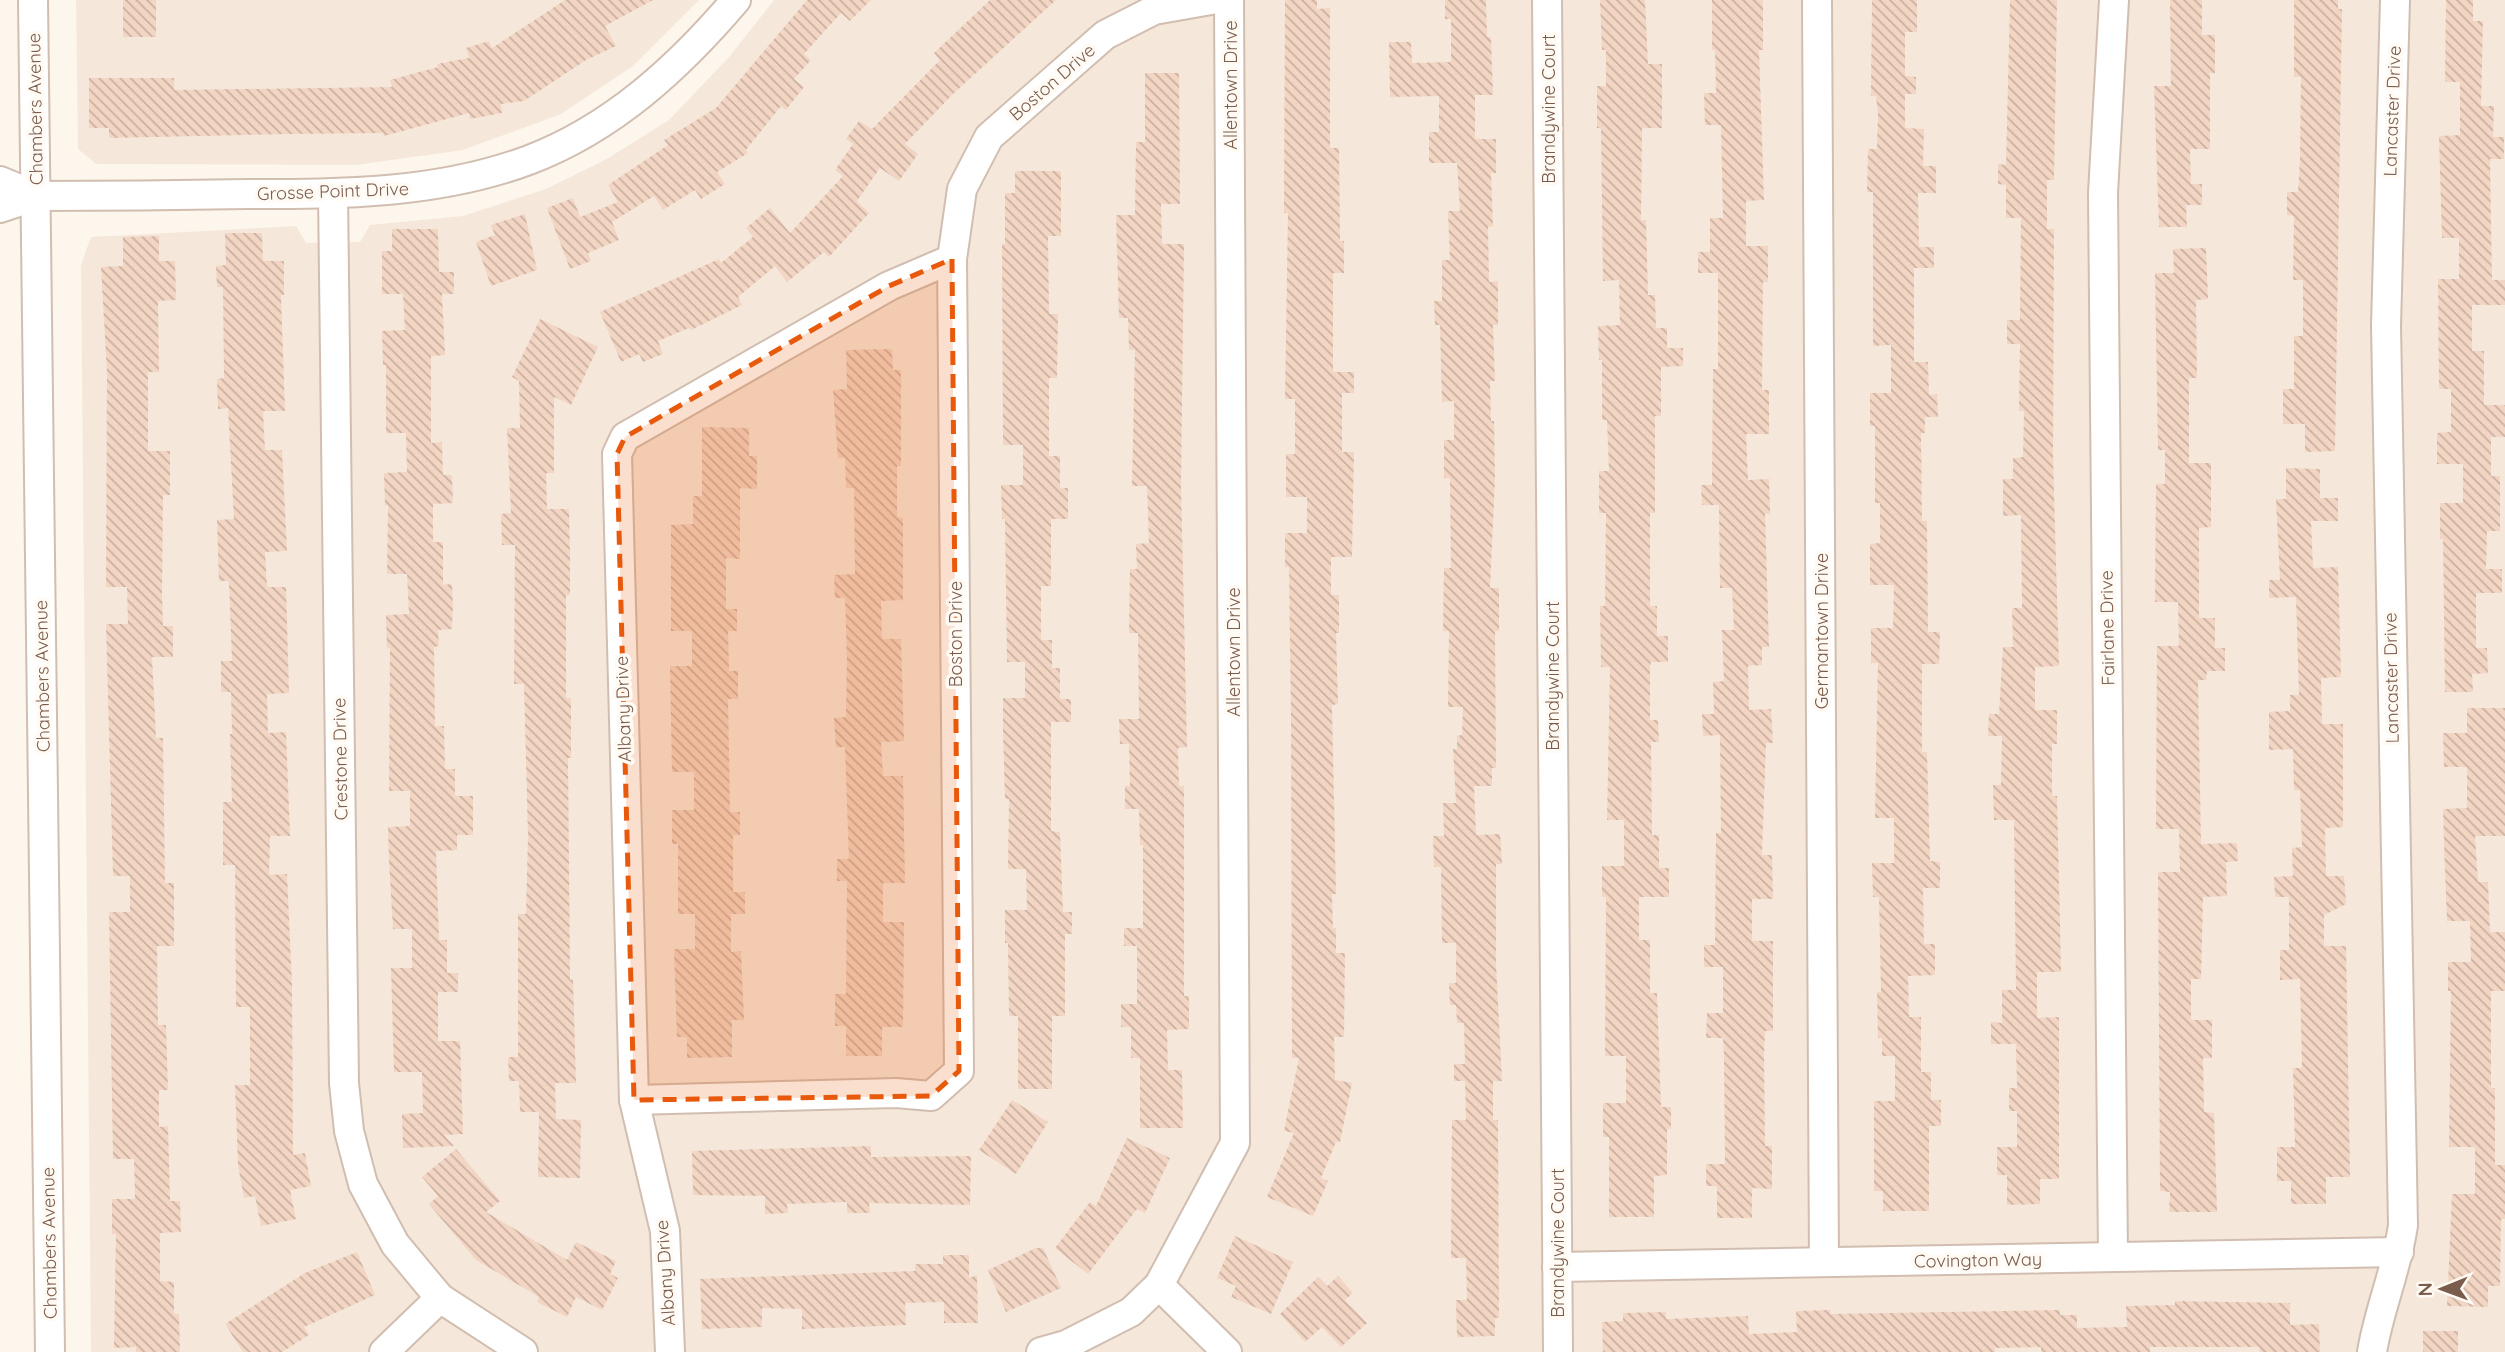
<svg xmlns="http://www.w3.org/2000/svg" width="2505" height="1352" font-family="Quicksand,sans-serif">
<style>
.residential{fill:#f5e8da}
.building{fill:url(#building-back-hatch)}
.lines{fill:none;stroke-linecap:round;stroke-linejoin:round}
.minor-casing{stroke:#d1beb0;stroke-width:32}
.minor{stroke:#fff;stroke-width:28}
.marked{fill:#e8590c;fill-opacity:0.2;stroke:#e8590c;stroke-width:5;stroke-dasharray:14 9;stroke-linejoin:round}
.labels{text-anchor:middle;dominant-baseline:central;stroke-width:7;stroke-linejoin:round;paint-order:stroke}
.street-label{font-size:18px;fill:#7a5c4d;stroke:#fffaf3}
</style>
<defs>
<pattern id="building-back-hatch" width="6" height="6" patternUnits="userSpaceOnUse" patternTransform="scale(1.75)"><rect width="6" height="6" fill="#f3d5c3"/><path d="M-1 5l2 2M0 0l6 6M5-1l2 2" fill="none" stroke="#cab0a1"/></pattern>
</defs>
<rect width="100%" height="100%" fill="#fdf6ec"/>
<g class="residential">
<path d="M76 0H699L633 66 561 114 463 150 356 165 96 164 78 149Z"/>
<path d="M774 0H2505V1352H91L81 265 91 237 296 226 306 243 360 242 370 225 463 216 546 189 605 160 669 120 729 57Z"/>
</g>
<g class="building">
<rect x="123" y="0" width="33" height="37"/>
<path d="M565 0H653L605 26 616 46 586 60 524 101 501 104 502 113 470 119 469 113 384 136 383 133 288 134 109 138V128H89V78H174V90L392 87 390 80 438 67 437 64 469 58 466 48 489 41 492 48Z"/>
<path d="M807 0H871L850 21 841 13 804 54 811 60 794 79 804 87 786 110 781 106 746 150 748 153 717 172 725 184 701 199 695 190 663 210 654 196 612 222 619 240 588 253 591 261 570 269 547 208 573 198 580 217 618 202 608 185 668 145 664 140 716 108Z"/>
<path d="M990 0H1056L953 94 905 144 918 154 899 181 880 168 857 201 869 213 829 257 824 252 787 282 775 266 738 297 742 305 691 330 689 328 658 341 663 354 643 362 639 354 621 362 600 312 719 259 721 263 753 237 746 228 770 208 790 233 843 176 835 170 853 144 846 139 859 121 872 129 940 60 934 53Z"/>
<path d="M1285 0H1317V9L1330 8V148H1339L1340 241H1344V273H1333V372H1354V393H1342V452H1354L1352 557H1331V595H1339V633H1336L1338 704 1332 705 1336 894H1332L1333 928H1336V953H1345L1344 1037H1334L1335 1080 1352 1083 1340 1142H1336L1321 1178 1328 1181 1313 1216 1267 1197 1294 1133 1284 1131 1299 1058H1292L1291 715 1289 567H1285V533H1307V497H1286V454H1295V399H1285L1288 213H1284Z"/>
<path d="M1445 0H1486L1487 37H1491L1493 95H1475V139H1496V173H1491L1493 226 1488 227 1489 282 1498 281V325H1493L1495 381H1490L1491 421H1494L1495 478 1490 588H1499V631H1495L1496 768H1492V786H1474L1476 835 1500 834 1502 864H1496V964L1502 1081H1493V1120H1498L1499 1318H1495V1336L1457 1337 1456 1300H1467L1466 1258H1451L1452 1120H1466L1465 1081H1454V1064H1465L1464 1023H1457L1456 1005H1450L1449 983H1456V943H1442L1441 867H1434L1433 836H1444L1443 803H1456L1453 749H1457V736L1462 735 1463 707H1448L1449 631H1443L1444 568H1451L1450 478H1444V440H1454V401L1442 402 1440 325H1435L1434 301H1442V260H1450L1448 211H1460L1457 163H1429V132H1439V96L1390 97 1389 42H1411L1412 63 1451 62V19H1445Z"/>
<path d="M1600 0H1645L1648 64H1662V128H1642L1641 220H1646L1648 295H1655L1656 328H1667V348H1683V366L1661 367V416H1655V513H1650V606H1657V636H1668V662H1651L1650 666V720H1658L1659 742H1651L1652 835H1659V868H1669V897H1639V940H1650V993H1657L1661 1107H1671V1129H1667V1175L1654 1176V1217H1609V1137H1603V1103H1626V1056H1605L1606 897H1602V866H1624V820H1607L1610 667H1601L1600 606H1605L1606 513H1599V471H1609L1607 420H1602V360H1599L1598 326 1620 325 1619 280 1603 281 1601 128H1597V86H1606V50H1602Z"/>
<path d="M1712 0H1763V50H1759L1764 200 1746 201V246H1768V282H1763L1762 390H1769V434H1746L1748 480 1769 479 1770 514H1765L1769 647H1762V665L1748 666 1749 710 1771 709 1773 743H1766L1762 855H1772L1773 899H1752V941H1773V1031H1765L1764 1054 1765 1146H1772V1189L1752 1188V1218H1717V1186H1706V1164H1725L1724 1054 1723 1038H1706L1707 1013H1723V967H1704V945H1715L1716 833H1721L1720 735 1703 736 1702 714H1714L1713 682 1724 681 1722 630H1734L1732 588H1720L1719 505H1702L1701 485H1712L1713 369H1718V273H1698V252H1710V218H1723L1721 125H1705L1704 93H1716L1715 50H1712Z"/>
<path d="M1872 0H1917V32H1905V76L1916 77V94H1905V128L1924 129 1923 166H1936V193H1918L1919 247H1934V268H1914V362H1928L1929 395 1937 394 1938 417H1925V433H1921L1922 521H1927L1928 632H1940L1939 664H1922V752H1927L1930 861 1940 862V888H1923L1924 944H1935V975L1908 976 1909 1017H1921V1072H1931V1100H1941V1126H1929V1211H1883V1191H1874V1101H1895V1056H1882V1038H1878L1877 992H1881L1879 897H1873L1872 863H1894V818H1875L1878 663H1871V628H1893L1894 585H1870V544L1880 543V503H1875V426H1870V393H1891V345L1873 346V192H1867L1868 149H1877L1878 114 1876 96H1871Z"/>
<path d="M2010 0H2057L2054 180H2047V229H2054L2053 457 2059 666 2035 667V710H2057V744H2052V796H2057L2061 972H2037V1018L2059 1017V1179H2040V1204L2007 1205V1175H1997V1147H2017V1111H2009V1088H2017L2016 1044H1991V1022L2002 1023V990H2016L2014 820H1994L1993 785H2001L2002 736H1988L1989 714H1999L2003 647H2013L2012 608H2022L2021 515 2003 516V479H2013V458L2023 457 2024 411H2019L2020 344H2007V320H2020L2021 218H2006V185L1998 184V164L2006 165Z"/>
<path d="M2170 0H2202V35H2215V73H2210V149H2190L2191 184H2202V205H2186L2187 227H2159L2154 86H2171Z"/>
<path d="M2294 0H2338V9H2342L2335 451 2305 452V424H2283V389H2294V336H2303V280H2293L2294 216 2287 215V192H2298L2300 160 2301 77H2294Z"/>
<path d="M2446 0H2473V21H2483L2481 106H2494L2493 137H2504V159H2490L2492 280H2505V305H2472V351H2484V405H2505V437H2491V476H2500V531H2487L2486 569H2502V593H2476V648H2487L2488 673 2472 674 2473 692H2445L2443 539H2440V503H2463V464H2437V433L2451 432V389H2439L2438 279H2459V238H2442L2439 136 2460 135V82H2445Z"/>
<path d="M1145 73H1179L1180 204H1161L1162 244H1184L1181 485 1187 747 1178 748 1179 786H1184V996H1189V1029L1167 1030 1168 1070H1182L1183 1128H1140V1058H1131V1027H1121V1004H1137V946H1124V928H1143V845H1140L1139 809H1125V786H1130L1129 744H1120L1119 719H1139L1138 633H1129L1130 569H1137L1136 544 1149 543 1147 486H1132L1135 350H1129L1128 318H1119L1116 215H1135L1136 142H1145Z"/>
<path d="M1015 171H1061V236H1048L1049 314H1058L1057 378H1049V456H1060V488H1068V519H1051V586H1041V640H1052V668H1060V699H1071V722H1051V831L1060 832 1063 912H1072V934H1065V1016H1052V1089H1018V1016H1009L1008 943H1005V910H1027L1026 869H1008L1009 799H1005L1003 731V698H1025V662H1007L1005 519H1002L1001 485H1023V445H1003L1002 244H1005V193H1015Z"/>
<path d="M525 214 537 270 491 286 476 242 495 235 491 225Z"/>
<path d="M392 229H438L439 272H454V294H442L445 355 431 356V443L442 442 443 475H452L453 503 433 504V542H443V585L452 584 453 605 452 629 438 630 439 646 434 647 435 726H444L445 769H455V796H473V835H457V850L436 851 439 940H447V973H458V992H438V1041H460L463 1134 444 1135 454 1146 403 1148 402 1114 423 1113 422 1072H394L391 968H412V929H393L389 861 388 827 410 826V791H389L390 648H387L386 615 409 614 407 574H387L388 505H385L384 473 407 472 406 433H386V365H383L382 331 405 330 403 294H382V251H392Z"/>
<path d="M225 233H262L263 261H284V295H281L285 411H263L265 450H282L287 551 265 552 267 587H286L289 693 267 694 268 733 286 732 290 836H270L269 875 287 874 292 984 293 1155 305 1153 311 1186 290 1190 296 1219 261 1226 255 1196 244 1198 238 1165 235 1085H250V1007H236L235 865H223V802H232L230 734H232L231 692H221V661H232L229 581H219L217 520 234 519 228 408 218 409 217 379 224 378 223 287H217L216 266 226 265Z"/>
<path d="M159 236V261H175L176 300 158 301 159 372H148V451H170V495H163L162 594 163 626H173V657H152L156 738H163L165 883H174V946H157L158 1025H166L168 1090H159V1127L168 1126 170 1201H180L181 1232 160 1233V1281L174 1282V1314H179L180 1352H136V1347L114 1348 116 1234H112V1199H135L134 1159H113L109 912H130V876H113L106 624H128L127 587H106L107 372 101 267 123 266V237Z"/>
<path d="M2206 248 2208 299 2196 300 2197 378H2189V463H2211V527L2199 528V618H2215V648H2225V671H2207L2206 680H2198L2201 844 2237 843 2238 861 2226 862 2227 896 2203 897 2201 979H2191V1020H2212V1058H2203L2204 1112 2214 1113 2217 1212H2169L2170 1192 2160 1191 2158 872H2180L2179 829H2156L2157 646H2179L2178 602H2155L2156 484H2165V450H2158L2155 273H2174L2173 249Z"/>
<path d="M540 319 598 347 571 405 554 397V473H546L547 509H569L570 556V595H566V698H571V758H568L570 980 573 979 576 1083H555L556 1119 581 1120 580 1178 538 1177 539 1112H520L519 1081H509L508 1057H518V914H526L528 836 524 684H514L515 545H502L501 514 511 513 507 428H520L519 381 512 377Z"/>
<path d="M892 349 893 370H901V466H897V517L903 518V600L881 601 882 639H901L904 741 881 742 883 776H903L905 883H883V922H904L903 1027H882V1056H846V1026H835V994H846L847 881H837V859H849L845 747H836L834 718 846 717 847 658 845 598H835L834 575 855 574 854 488H846L845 458H838L833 390 847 389 846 350Z"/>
<path d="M702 427 749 428V456H757V489L740 488V559L726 558V609H737V631H728L729 671H738V699H728L730 812H740V835H733V892H745V914H731V952L741 951 744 1020H732V1057L687 1058V1037H677L674 949H695V914H678V844H672V810H694V772H672L670 666H692V631H671V525L693 524V496H702Z"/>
<path d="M2286 468 2320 469V498H2338V521H2311L2313 568 2338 567 2341 677 2321 678 2322 724H2343V827L2325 828 2326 876H2344L2346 904 2324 915V946H2346L2350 1177H2326V1204H2291V1181H2277V1147H2295L2293 1068H2302L2300 979 2280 980V950H2289V897H2275L2274 877 2293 876 2292 848 2302 847 2300 790H2294L2293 749 2269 750V712L2290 711V695H2299L2296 597 2269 598V580H2280L2276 499H2286Z"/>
<path d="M2467 708H2505V836H2475L2478 882H2488L2490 932H2505V991H2491V1088H2495V1165H2505V1219H2501L2500 1286H2488V1307L2447 1306 2452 1194H2475V1147H2449L2451 991H2448V962H2471L2470 921H2447L2444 844 2443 809 2467 808V767H2444L2443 733H2467Z"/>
<path d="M1012 1100 1048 1122 1016 1174 979 1150Z"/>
<path d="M1127 1138 1170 1158 1145 1213 1137 1209 1088 1274 1055 1248 1090 1202 1096 1206Z"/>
<path d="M871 1146V1157L971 1156 970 1205 869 1203 870 1213H847V1202L787 1204 788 1213 765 1214V1196L693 1195 692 1151Z"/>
<path d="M456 1149 500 1201 486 1212 567 1260 576 1242 616 1261 610 1274 618 1278 602 1310 576 1297 567 1317 537 1302 539 1297 476 1260 429 1204 438 1196 422 1177Z"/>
<path d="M1235 1236 1293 1262 1271 1314 1231 1297 1236 1286 1217 1278Z"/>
<path d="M1036 1248H1043L1061 1288 1006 1312 988 1270Z"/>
<path d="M357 1252 375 1295 304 1327 309 1335 282 1352H243L225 1324 305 1273Z"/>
<path d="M943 1255H969V1278L977 1275 978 1323H944V1302L905 1303 906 1325 802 1329V1309L762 1308V1327L702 1329 700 1279 915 1271V1264H943Z"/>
<path d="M1338 1276 1353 1293 1345 1300 1367 1323 1341 1347 1322 1327 1305 1342 1280 1314 1318 1277 1327 1286Z"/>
<path d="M2175 1301 2290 1303V1325L2319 1324 2320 1352H2260L2259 1347H2150V1352H2041V1347L1995 1348V1352H1603L1602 1322 1623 1321V1313L1666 1312V1319L1748 1316 1749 1334 1797 1332 1796 1311 1830 1310V1314L2060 1310V1315H2077V1328L2127 1327 2126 1306 2175 1305Z"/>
<rect x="2423" y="1331" width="35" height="21"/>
</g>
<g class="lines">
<g class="minor-casing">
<g id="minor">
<path d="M33 0 50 1352"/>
<path d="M1547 0 1558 1352"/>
<path d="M1817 0 1824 1262"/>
<path d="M0 181 36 196"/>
<path d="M333 194 344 1083 349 1131 363 1184 395 1244 440 1298 523 1352"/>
<path d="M0 208 36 196C107 196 177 195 248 194 343 194 438 194 529 160 613 128 679 67 736 0"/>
<path d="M634 1100 896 1093 931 1096 959 1071 952 259 962 189 989 137 1105 35 1154 10 1211 0"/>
<path d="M2113 1257 2103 193 2114 0"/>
<path d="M1557 1267 2399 1252"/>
<path d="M1159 1285 1227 1352"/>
<path d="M384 1352 440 1298"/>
<path d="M670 1352 665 1231 634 1100 617 454 625 437 889 286 952 259"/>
<path d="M1041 1352 1066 1345 1131 1312 1159 1285 1235 1143 1229 0"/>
<path d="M2372 1352C2379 1309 2397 1269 2403 1225L2386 326 2395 0"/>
</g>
</g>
<use href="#minor" class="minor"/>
</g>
<path class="marked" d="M952 259 959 1071 931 1096 634 1100 617 454 625 437 889 286Z"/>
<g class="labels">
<g class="street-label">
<text transform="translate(1052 82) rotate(-41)">Boston Drive</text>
<text transform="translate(1230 85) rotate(-90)">Allentown Drive</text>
<text transform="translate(35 109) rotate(-91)">Chambers Avenue</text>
<text transform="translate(1548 109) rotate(-90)">Brandywine Court</text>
<text transform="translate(2392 111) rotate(-88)">Lancaster Drive</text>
<text transform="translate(333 191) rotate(-2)">Grosse Point Drive</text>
<text transform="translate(2107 628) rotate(-91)">Fairlane Drive</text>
<text transform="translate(1821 631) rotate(-90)">Germantown Drive</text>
<text transform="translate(955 634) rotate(-90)">Boston Drive</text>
<text transform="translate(1233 652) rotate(-90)">Allentown Drive</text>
<text transform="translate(42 676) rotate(-91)">Chambers Avenue</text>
<text transform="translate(1552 676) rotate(-90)">Brandywine Court</text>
<text transform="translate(2391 678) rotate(-91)">Lancaster Drive</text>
<text transform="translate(623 709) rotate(-92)">Albany Drive</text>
<text transform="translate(340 759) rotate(-91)">Crestone Drive</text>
<text transform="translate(49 1243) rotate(-91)">Chambers Avenue</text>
<text transform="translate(1557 1243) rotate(-90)">Brandywine Court</text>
<text transform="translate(1978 1260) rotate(-1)">Covington Way</text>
<text transform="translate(665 1273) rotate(-94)">Albany Drive</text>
</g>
</g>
<g transform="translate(2442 1289) rotate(269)" stroke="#fffaf3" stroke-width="5" paint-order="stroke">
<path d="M0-5L12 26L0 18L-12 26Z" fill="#7a5c4d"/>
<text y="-10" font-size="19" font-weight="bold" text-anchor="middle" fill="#7a5c4d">N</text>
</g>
</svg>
